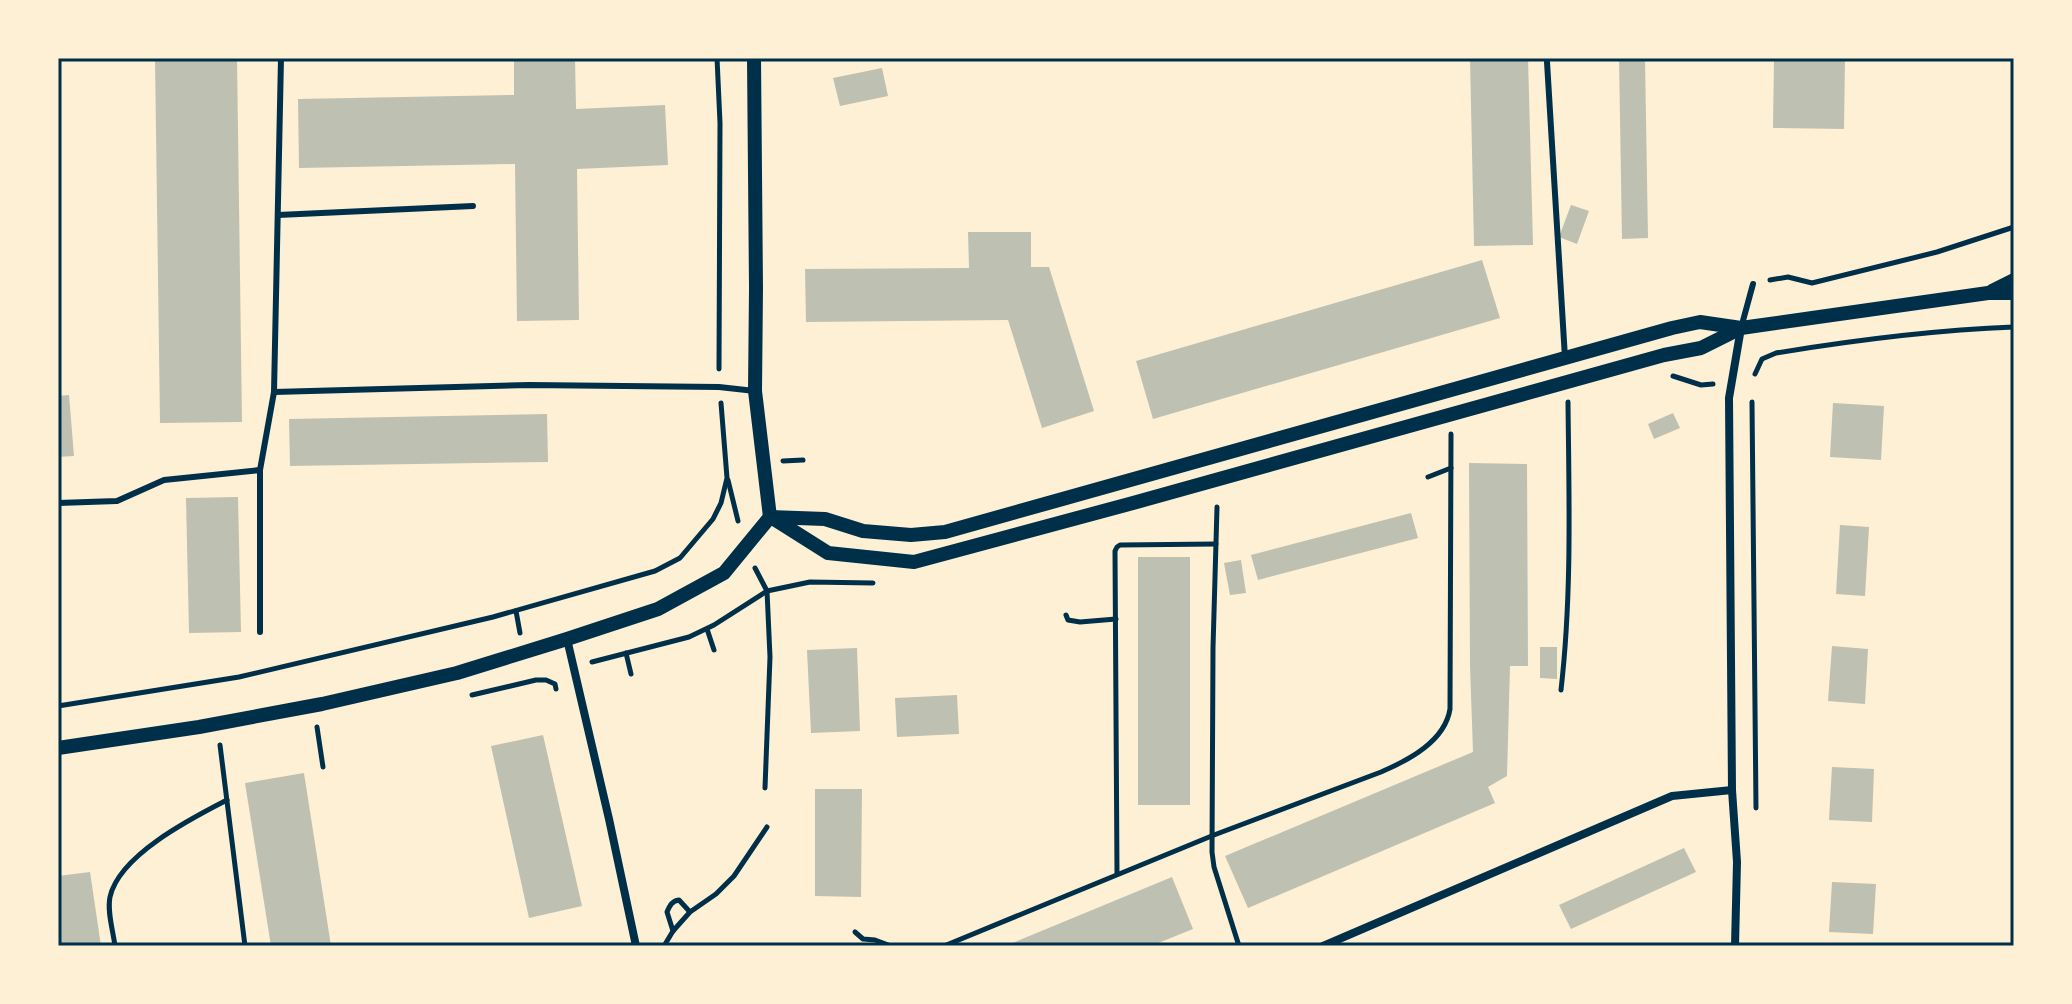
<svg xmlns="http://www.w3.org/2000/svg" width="2072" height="1004" font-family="'Golos Text',sans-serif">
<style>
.building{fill:#bec0b2}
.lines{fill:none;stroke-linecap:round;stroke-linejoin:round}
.path{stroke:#003049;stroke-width:5}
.service{stroke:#003049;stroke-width:6}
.minor{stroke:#003049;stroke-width:8}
.tertiary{stroke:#003049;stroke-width:14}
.neatline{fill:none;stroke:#003049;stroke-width:3}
</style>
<rect width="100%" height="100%" fill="#fdf0d5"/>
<g class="building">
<path d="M155 58H237L242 422 160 423Z"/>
<path d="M514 58H575L576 109 665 105 668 165 577 169 579 320 517 321 515 164 299 168 298 99 514 95Z"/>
<path d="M1470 58H1528L1533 245 1474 246Z"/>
<path d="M1619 58H1645L1648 238 1622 239Z"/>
<path d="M1774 58H1845L1844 129 1773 128Z"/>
<path d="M882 68 888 96 840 106 833 78Z"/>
<path d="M1571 205 1589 211 1577 244 1559 237Z"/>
<path d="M968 232H1031V267H1049L1094 411 1042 428 1008 320 806 322 805 269 969 268Z"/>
<path d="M1482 260 1500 318 1153 419 1136 361Z"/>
<path d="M69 395 74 456 58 457V396Z"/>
<path d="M1833 403 1884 406 1881 460 1830 457Z"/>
<path d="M1673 413 1680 428 1654 439 1648 424Z"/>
<path d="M547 414 548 462 290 466 289 419Z"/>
<path d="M1469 463 1527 464 1528 666H1510L1507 776 1488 787 1495 803 1248 908 1225 856 1473 752 1470 666Z"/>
<path d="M238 497 241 632 189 633 186 498Z"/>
<path d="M1411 513 1418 538 1258 580 1251 555Z"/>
<path d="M1840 525 1869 527 1865 596 1836 594Z"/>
<rect x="1138" y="557" width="52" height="248"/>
<path d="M1241 560 1246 593 1230 595 1224 563Z"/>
<path d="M1832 646 1868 649 1865 704 1828 701Z"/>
<path d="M1540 647H1557V679L1540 678Z"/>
<path d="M857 648 860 731 811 733 807 650Z"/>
<path d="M957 695 959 734 897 737 895 698Z"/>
<path d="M543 735 582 906 529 918 491 746Z"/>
<path d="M1832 767 1874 769 1872 822 1829 820Z"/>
<path d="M304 773 331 946H271L245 783Z"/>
<path d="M815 789H862L861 897 815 896Z"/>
<path d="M1684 848 1696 872 1571 929 1559 905Z"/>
<path d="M90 872 101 946H58V876Z"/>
<path d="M1172 877 1193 929 1151 946H1005Z"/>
<path d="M1832 882 1876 884 1873 934 1829 932Z"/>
</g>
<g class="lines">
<g class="path">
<path d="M717 58 720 123 719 369"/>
<path d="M1770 280 1788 277 1812 283 1937 252 2014 227"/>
<path d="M1755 374 1762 359 1776 353C1855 340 1934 330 2014 327"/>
<path d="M1673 376 1701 385 1713 384"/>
<path d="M1752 402 1756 808"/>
<path d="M783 461 803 460"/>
<path d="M1428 477 1451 468"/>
<path d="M728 480 738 521"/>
<path d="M1217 507 1213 648 1212 852 1214 867 1239 946"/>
<path d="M755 568 767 591 770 657 765 788"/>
<path d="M516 611 520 633"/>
<path d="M1066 615 1068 620 1080 622 1116 619"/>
<path d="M707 629 714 650"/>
<path d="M626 653 631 674"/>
<path d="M592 662 689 637 714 625 767 591 810 582 873 583"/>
<path d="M1561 690C1572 594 1569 498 1568 402"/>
<path d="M472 695 536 680H546L555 684 556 689"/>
<path d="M58 706 239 677 493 617 655 571 680 558 713 519 721 503 727 478 721 403"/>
<path d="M317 727 323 767"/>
<path d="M220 745 245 946"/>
<path d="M1117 874 1115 551 1117 547 1120 545 1216 544"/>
<path d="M673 931 667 912C670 905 672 901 679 900L690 912"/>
<path d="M855 932 863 939 875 940 891 946"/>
<path d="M115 946C113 930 107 912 110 897 119 855 192 818 227 800"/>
<path d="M664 946 673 931 690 912 716 894 734 876 767 827"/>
<path d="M944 946 1214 835 1381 772C1409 760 1445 741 1450 709L1451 434"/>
</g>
<g class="service">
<path d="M1547 62 1565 358"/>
<path d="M278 215 473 206"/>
<path d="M1741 328 1753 284"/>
<path d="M274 392 529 385 719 387 755 391"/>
<path d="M58 503 117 501 164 480 260 470"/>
<path d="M260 632V470L274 392 281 58"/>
</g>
<g class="minor">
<path d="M567 639 609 819 636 946"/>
<path d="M1323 946 1672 796 1732 790"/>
<path d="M1735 946 1737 862 1732 790 1729 398 1741 328"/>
</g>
<g class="tertiary">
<path d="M754 58 756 288 755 391 770 517"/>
<path d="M1992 291 2014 280"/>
<path d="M770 517 825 519 863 531 911 535 945 532 1672 328 1700 322 1741 328 1988 293H2014"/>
<path d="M771 517 828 553 914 562 1133 503 1664 355 1701 348 1741 328"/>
<path d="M58 748 199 727 322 704 457 673 567 639 658 609 724 573 770 517"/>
</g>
</g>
<rect width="2072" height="1004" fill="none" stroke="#fdf0d5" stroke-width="120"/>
<rect x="60" y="60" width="1952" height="884" class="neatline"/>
</svg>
